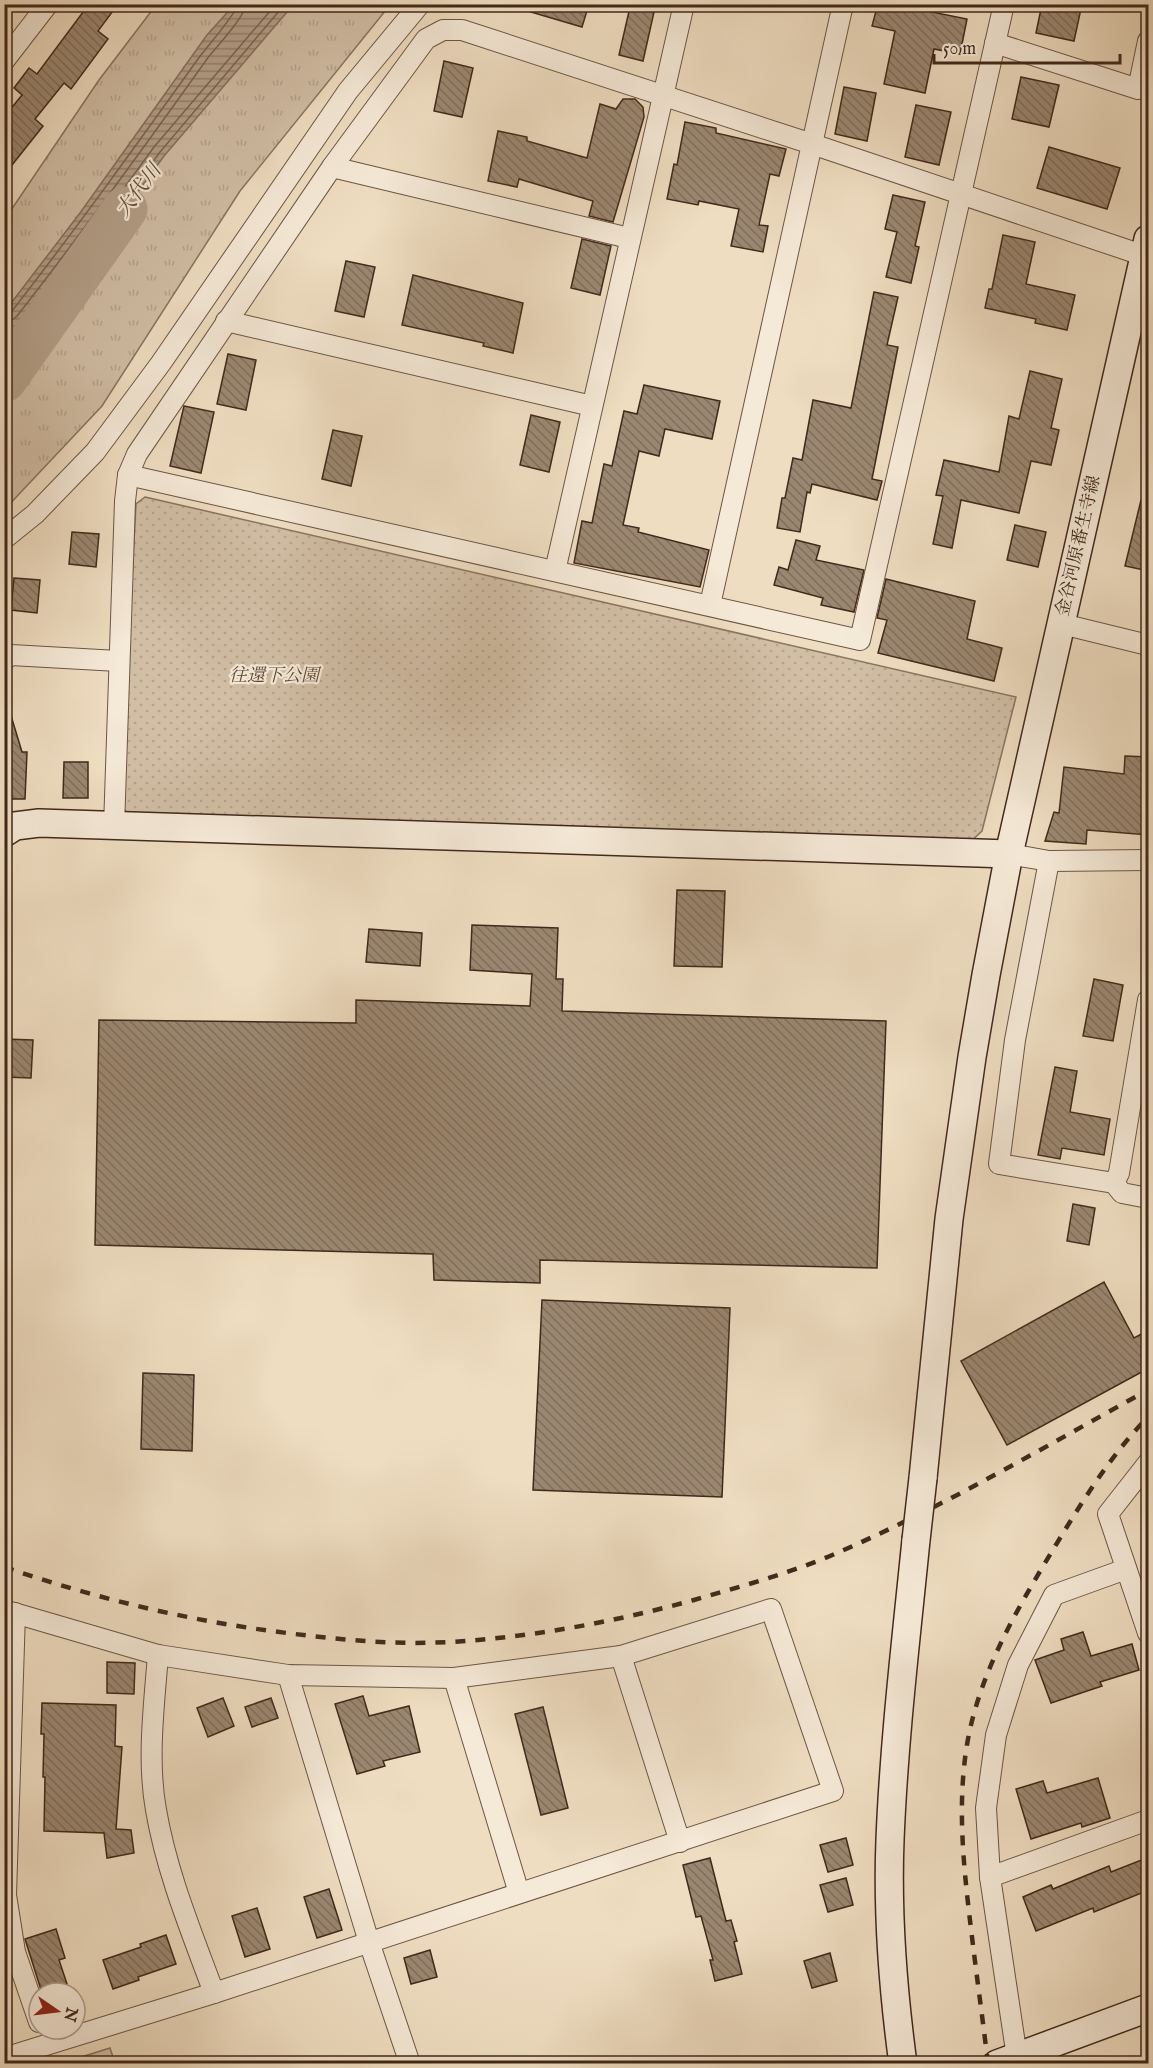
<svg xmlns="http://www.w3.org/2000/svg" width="1153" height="2068" font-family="'IM FELL English','Noto Serif JP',serif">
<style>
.grass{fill:url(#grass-tufts);stroke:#897460;stroke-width:1.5}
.park{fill:url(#park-dots);stroke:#897460;stroke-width:1.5}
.water{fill:url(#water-rules);stroke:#86705d;stroke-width:1.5}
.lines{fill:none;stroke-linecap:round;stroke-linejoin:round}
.shore{stroke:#7a6452;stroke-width:1.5}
.river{stroke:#b4a089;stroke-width:45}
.building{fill:url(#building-back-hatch);stroke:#41291b;stroke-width:1.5}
.street-casing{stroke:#6c5644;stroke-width:22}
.secondary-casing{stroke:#41291b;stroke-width:30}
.street{stroke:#f5e9d7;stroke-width:20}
.secondary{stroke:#f5e9d7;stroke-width:27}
.rail{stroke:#41291b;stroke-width:4.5;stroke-dasharray:10 10;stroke-linecap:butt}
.secondary-bridge-casing{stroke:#41291b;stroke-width:30;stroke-linecap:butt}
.secondary-bridge{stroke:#f5e9d7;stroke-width:27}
.labels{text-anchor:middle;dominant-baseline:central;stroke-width:4.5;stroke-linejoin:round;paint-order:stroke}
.street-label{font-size:18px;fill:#41291b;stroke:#f5e9d7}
.park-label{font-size:18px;font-style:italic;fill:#5e4737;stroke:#f5e9d7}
.water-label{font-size:20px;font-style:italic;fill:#644d3c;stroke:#f5e9d7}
</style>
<defs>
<pattern id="grass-tufts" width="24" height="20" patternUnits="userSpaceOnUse" patternTransform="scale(1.5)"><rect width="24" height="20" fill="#d1bea5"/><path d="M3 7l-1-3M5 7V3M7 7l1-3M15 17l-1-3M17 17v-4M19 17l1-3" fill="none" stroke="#b5a38d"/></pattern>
<pattern id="park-dots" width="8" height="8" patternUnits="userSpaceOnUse" patternTransform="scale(1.5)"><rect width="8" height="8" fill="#d1bea5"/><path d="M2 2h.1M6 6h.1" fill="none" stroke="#b5a38d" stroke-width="1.8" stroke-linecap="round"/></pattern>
<pattern id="water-rules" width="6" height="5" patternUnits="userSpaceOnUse" patternTransform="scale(1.5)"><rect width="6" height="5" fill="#b4a089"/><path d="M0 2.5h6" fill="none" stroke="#94826f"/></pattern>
<pattern id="building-back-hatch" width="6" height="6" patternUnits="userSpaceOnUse" patternTransform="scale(1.5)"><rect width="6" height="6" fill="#9b8771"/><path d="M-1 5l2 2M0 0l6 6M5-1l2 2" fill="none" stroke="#806e5c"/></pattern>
</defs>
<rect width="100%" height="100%" fill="#efddc1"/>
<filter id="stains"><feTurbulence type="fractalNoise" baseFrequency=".00333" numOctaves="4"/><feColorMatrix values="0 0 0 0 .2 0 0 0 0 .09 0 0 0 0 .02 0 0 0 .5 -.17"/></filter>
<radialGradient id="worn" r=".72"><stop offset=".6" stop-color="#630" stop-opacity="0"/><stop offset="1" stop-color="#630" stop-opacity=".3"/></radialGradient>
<g class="grass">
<path d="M156 5H390L240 191 102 406 5 509V219L99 80Z"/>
<path d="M110 2048 115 2063H62Z"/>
</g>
<path class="park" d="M145 497 1016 697 982 831 969 843 130 817 120 804 136 504Z"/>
<path class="water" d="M234 5H293L164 156 5 375V311L80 213 207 35Z"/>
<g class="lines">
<g class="shore">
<path d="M4 314 12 311C76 229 137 144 198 59 205 49 237 13 238 4"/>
<path d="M4 322 11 321 17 316C83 232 145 146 207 59 216 47 245 17 246 4"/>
<path d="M4 352 154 147 276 4"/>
<path d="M4 364 160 152 285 4"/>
</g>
<path class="river" d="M4 380 125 209"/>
</g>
<g class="building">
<path d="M89 4H118L98 31 108 39 71 89 64 83 35 119 43 126 4 175V117L22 95 14 88 29 68 37 74Z"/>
<path d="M525 4H589L582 27 524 10Z"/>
<path d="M878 4H918L917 9 967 19 960 54 934 49 925 93 884 84 895 31 872 26Z"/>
<path d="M1042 4H1082L1074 41 1036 33Z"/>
<path d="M630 7 654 12 643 61 619 55Z"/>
<path d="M444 61 473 68 462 117 434 111Z"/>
<path d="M1021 77 1059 85 1049 127 1012 119Z"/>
<path d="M844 87 876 93 867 141 835 134Z"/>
<path d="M623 99H635L643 107 644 117 613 222 589 216 593 201 519 179 517 187 488 181 498 131 527 137V141L587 158 600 104 616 109Z"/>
<path d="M916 105 951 112 939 165 905 157Z"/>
<path d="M685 122 716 128V133L786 149 779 176 770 174 759 225 768 226 763 252 731 246 739 209 699 201 698 205 667 199 674 164 677 165Z"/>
<path d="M1049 147 1120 168 1107 209 1037 188Z"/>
<path d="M893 195 925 202 915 246 919 247 911 283 886 277 897 232 885 229Z"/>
<path d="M1003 235 1035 242 1026 284 1075 295 1067 330 1035 323 1036 319 985 308 989 289H992Z"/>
<path d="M582 239 611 246 600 295 571 288Z"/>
<path d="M346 261 375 267 364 317 335 311Z"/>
<path d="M413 275 523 303 513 353 483 346 484 343 402 325Z"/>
<path d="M874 292 898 297 887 345 898 347 872 479 882 481 877 500 812 484 810 493 807 492 800 532 777 528 782 498H785L793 458 802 460 813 400 851 408Z"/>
<path d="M228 354 256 360 246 410 217 404Z"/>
<path d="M1030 371 1062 379 1051 428 1059 430 1051 465 1031 461 1019 513 961 500 952 548 933 544 943 496 936 495 944 460 999 472 1009 416 1019 419Z"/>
<path d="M644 385 720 401 712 439 665 429 659 456 639 451 623 525 639 528 638 532 709 550 700 587 574 563 582 521 592 523 604 464 612 466 624 411 637 414Z"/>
<path d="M184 406 214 412 201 473 170 466Z"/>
<path d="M531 415 560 422 549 472 520 465Z"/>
<path d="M333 430 362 436 351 486 322 479Z"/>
<path d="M1141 500 1149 501V571L1125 566Z"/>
<path d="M1015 525 1046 532 1038 567 1007 560Z"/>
<path d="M72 532 99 534 96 567 69 564Z"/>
<path d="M796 540 820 546 816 560 864 570 854 612 821 605 823 598 774 585 779 567 788 570Z"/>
<path d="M14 578 40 580 37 613 11 610Z"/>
<path d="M886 579 975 601 967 639 1002 648 994 681 878 653 887 620 877 618Z"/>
<path d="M9 709 22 752H27L25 799H4V710Z"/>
<path d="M1125 756 1149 757V835L1087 830 1086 844 1045 841 1054 812 1059 813 1064 767 1124 774Z"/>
<path d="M64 762H88V798H63Z"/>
<path d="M677 890 725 891 722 967 674 966Z"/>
<path d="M472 925 558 928 556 979H563L562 1011 886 1021 877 1268 540 1260V1283L434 1280 433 1254 95 1245 99 1020 356 1023V1000L530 1006 532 974 470 970Z"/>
<path d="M369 929 422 933 420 966 366 962Z"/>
<path d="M1094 979 1123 985 1113 1041 1083 1036Z"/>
<path d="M4 1039 33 1040 31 1078 4 1077Z"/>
<path d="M1055 1067 1077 1071 1070 1112 1110 1119 1104 1155 1062 1148 1060 1159 1038 1155Z"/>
<path d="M1073 1204 1095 1208 1089 1245 1067 1241Z"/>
<path d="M1104 1282 1134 1338 1149 1330V1368L1007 1445 961 1361Z"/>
<path d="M542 1300 730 1308 722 1497 533 1490Z"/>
<path d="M143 1373 194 1375 192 1451 141 1449Z"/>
<path d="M1083 1632 1091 1656 1132 1644 1139 1670 1100 1682 1102 1686 1051 1703 1035 1660 1064 1650 1061 1639Z"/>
<path d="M107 1662 135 1663 134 1694 107 1693Z"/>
<path d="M363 1696 369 1716 409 1706 420 1752 383 1761 385 1766 357 1774 335 1704Z"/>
<path d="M223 1698 234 1726 208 1737 197 1708Z"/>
<path d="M271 1698 278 1718 252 1727 245 1707Z"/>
<path d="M42 1703 116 1705 115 1746 122 1747 116 1829 131 1830 134 1853 107 1858 104 1833 44 1831 45 1777H43L44 1734H41Z"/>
<path d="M543 1707 568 1808 541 1815 515 1714Z"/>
<path d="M1098 1778 1110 1818 1082 1827 1081 1823 1031 1839 1016 1789 1043 1781 1047 1793Z"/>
<path d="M846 1838 853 1865 828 1872 820 1845Z"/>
<path d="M1149 1857V1890L1094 1912 1093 1908 1036 1931 1023 1897 1051 1885 1053 1889 1109 1866 1111 1872Z"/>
<path d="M710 1858 726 1921 731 1920 737 1941 734 1942 742 1974 715 1981 710 1960H713L701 1916 696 1917 683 1865Z"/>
<path d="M846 1878 853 1905 828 1912 820 1885Z"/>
<path d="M329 1889 342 1930 317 1938 304 1897Z"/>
<path d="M257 1908 270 1949 245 1957 232 1916Z"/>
<path d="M56 1929 65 1958 59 1960 70 1993H42L25 1939Z"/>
<path d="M166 1935 176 1964 138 1977 139 1980 113 1989 103 1960 141 1947 140 1944Z"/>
<path d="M430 1950 437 1977 411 1984 404 1958Z"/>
<path d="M830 1953 837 1981 812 1988 804 1961Z"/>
</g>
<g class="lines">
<g class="street-casing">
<g id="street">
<path d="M995 43 1138 89 1148 41"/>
<path d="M4 61 48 4"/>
<path d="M332 167 629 238"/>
<path d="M226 321 592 406"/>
<path d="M128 475 860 640 1004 4"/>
<path d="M4 539 35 514 95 452 161 363 348 91 420 4"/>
<path d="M555 571 684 4"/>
<path d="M710 605 843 4"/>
<path d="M1062 624 1148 645"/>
<path d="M4 660 11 655 118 661"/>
<path d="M114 827 125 501 128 475 137 454 332 167 426 39 443 30H462L812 144 1145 256"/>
<path d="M1009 854 1049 861 1148 860"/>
<path d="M1049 861 1015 1040 999 1164 1114 1183 1119 1173 1148 1000"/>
<path d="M1114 1183 1122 1193 1148 1198"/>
<path d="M1148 1463 1108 1514 1148 1633"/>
<path d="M4 1610 158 1655 288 1675 454 1678 621 1656 771 1609 833 1791 214 1993 4 2058"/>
<path d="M15 1613 6 1895 15 1952 39 2022"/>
<path d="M158 1655C154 1706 147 1760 156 1810 167 1874 192 1933 214 1993"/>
<path d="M621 1656 680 1842"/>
<path d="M288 1675 369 1942 410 2064"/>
<path d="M454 1678 519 1893"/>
<path d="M990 1877 1148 1820"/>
<path d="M1018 2064 990 1877 986 1808 996 1735 1018 1665 1054 1595 1126 1569"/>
</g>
</g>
<g class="secondary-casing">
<g id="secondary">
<path d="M4 833 15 826 39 823 1009 854"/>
<path d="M923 1478 949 1219 972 1057 986 975 1009 854 1148 239"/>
<path d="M903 2064C893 1990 887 1915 890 1840 894 1740 906 1640 916 1540"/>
<path d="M997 2064 1148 2008"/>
</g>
</g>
<use href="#street" class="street"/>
<use href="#secondary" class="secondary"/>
<g class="rail">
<path d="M4 1567C98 1599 189 1621 287 1633 341 1640 395 1645 450 1642 533 1637 614 1622 694 1600 742 1586 791 1573 837 1553 945 1506 1046 1446 1148 1390"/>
<path d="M988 2064C983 2021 977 1979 972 1937 964 1871 956 1805 968 1739 981 1671 1016 1611 1051 1553 1080 1505 1109 1457 1148 1417"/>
</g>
<g class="secondary-bridge-casing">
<path id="secondary-bridge" d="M916 1540 923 1478"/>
</g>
<use href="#secondary-bridge" class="secondary-bridge"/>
</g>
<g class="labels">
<g class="street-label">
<text transform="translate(1079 546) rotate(-77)">金谷河原番生寺線</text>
</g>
<g class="park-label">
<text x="274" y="676">往還下公園</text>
</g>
<g class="water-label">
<text transform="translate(139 191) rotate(-53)">大代川</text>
</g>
</g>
<rect width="1153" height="2068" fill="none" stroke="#efddc1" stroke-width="24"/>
<rect x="6" y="6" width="1141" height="2056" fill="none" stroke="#41291b" stroke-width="3"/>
<rect x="12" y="12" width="1129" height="2044" fill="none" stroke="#41291b" stroke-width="1.5"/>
<g transform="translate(57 2011) rotate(104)"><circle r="28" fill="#f5e9d7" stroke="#ad9c8c" stroke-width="1.5"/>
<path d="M0-4.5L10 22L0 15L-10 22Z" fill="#8f2418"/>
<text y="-9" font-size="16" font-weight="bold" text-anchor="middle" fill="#41291b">N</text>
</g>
<path d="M934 54v9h186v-9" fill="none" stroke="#41291b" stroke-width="3"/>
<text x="943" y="54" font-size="18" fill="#41291b" stroke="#f5e9d7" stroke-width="4.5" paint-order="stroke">50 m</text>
<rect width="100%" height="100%" filter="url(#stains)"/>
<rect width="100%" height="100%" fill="url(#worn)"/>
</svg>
